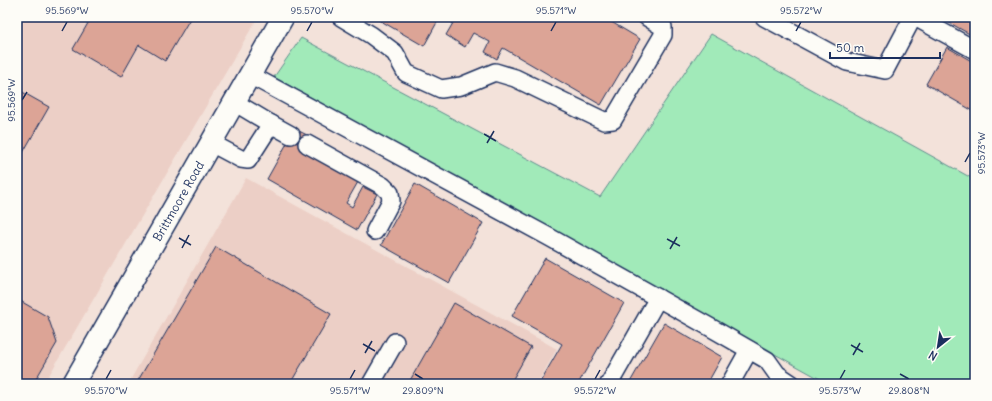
<svg xmlns="http://www.w3.org/2000/svg" width="992" height="401" font-family="Delius,sans-serif">
<style>
.built{fill:#eccfc6}
.green{fill:#a1eab9;stroke:#5e8c8c}
.building{fill:#dca496;stroke:#1b2f5e}
.lines{fill:none;stroke-linecap:round;stroke-linejoin:round}
.minor-casing{stroke:#1b2f5e;stroke-width:20}
.major-casing{stroke:#1b2f5e;stroke-width:24}
.minor{stroke:#fdfcf7;stroke-width:17}
.major{stroke:#fdfcf7;stroke-width:21}
.ticks{fill:none;stroke:#1b2f5e;stroke-width:1.5}
.labels{text-anchor:middle;dominant-baseline:central;stroke-width:4;stroke-linejoin:round;paint-order:stroke}
.street-label{font-size:12px;fill:#1b2f5e;stroke:#fdfcf7}
.neatline{fill:none;stroke:#1b2f5e;stroke-width:1.5}
.ticks-label{font-size:10px;text-anchor:middle;fill:#1b2f5e}
</style>
<rect width="100%" height="100%" fill="#f3e2da"/>
<filter id="ink" filterUnits="userSpaceOnUse"><feTurbulence type="fractalNoise" baseFrequency=".025" numOctaves="2"/><feDisplacementMap in="SourceGraphic" scale="8" xChannelSelector="R" yChannelSelector="G"/><feConvolveMatrix kernelMatrix="1 2 1 2 8 2 1 2 1" color-interpolation-filters="sRGB"/></filter>
<g filter="url(#ink)">
<g class="built">
<path d="M17 17H258L44 384H17Z"/>
<path d="M246 178 557 349 537 384H128Z"/>
</g>
<path class="green" d="M711 34 975 180V384H829L274 77 301 38 600 197Z"/>
<g class="building">
<path d="M89 17H191L165 61 139 45 121 77 73 49 91 18Z"/>
<path d="M374 17H440L424 46Z"/>
<path d="M442 17H603L640 39 601 105 503 48 497 59 485 52 490 42 473 33 465 47 446 35 453 23Z"/>
<path d="M939 17H975V37Z"/>
<path d="M947 47 975 63V112L926 84Z"/>
<path d="M17 89 49 107 17 163Z"/>
<path d="M295 129 311 137 303 151 358 182 346 203 352 207 363 187 377 194 357 230 267 179Z"/>
<path d="M415 184 483 223 449 283 381 245Z"/>
<path d="M216 247 331 314 290 384H136Z"/>
<path d="M545 258 624 303 578 384H539L562 344 512 316Z"/>
<path d="M17 299 48 317 57 343 33 384H17Z"/>
<path d="M454 303 531 347 510 384H408Z"/>
<path d="M664 323 722 357 707 384H629Z"/>
</g>
<g class="lines">
<g class="minor-casing">
<g id="minor">
<path d="M341 17 371 35 395 53 406 73 441 89 461 86 495 72 515 78 604 121 613 120 663 35V27L647 17"/>
<path d="M764 17 847 62 885 70 913 17"/>
<path d="M915 17 975 50"/>
<path d="M250 75 549 237 715 330 767 360 777 374 792 384"/>
<path d="M271 124 291 135"/>
<path d="M211 143 241 159 248 160 271 124 234 102"/>
<path d="M307 144 383 186 390 193 391 201 375 231"/>
<path d="M371 384 395 342"/>
<path d="M609 384 658 298"/>
<path d="M730 384 749 350"/>
</g>
</g>
<g class="major-casing">
<g id="major">
<path id="s1" d="M73 384 283 17"/>
</g>
</g>
<use href="#minor" class="minor"/>
<use href="#major" class="major"/>
</g>
</g>
<path class="ticks" d="M62 31 67 22M307 31 312 22M551 31 556 22M796 31 801 22M22 100 27 92M484 134 496 141M487 143 494 131M965 162 970 153M179 238 191 245M667 239 680 246M182 248 189 235M670 249 677 237M363 344 375 351M851 345 863 352M365 353 372 341M853 355 860 343M415 374 423 379M900 374 909 379M106 379 111 370M350 379 355 370M595 379 600 370M840 379 845 370"/>
<g class="labels">
<g class="street-label">
<text stroke="none"><textPath href="#s1" startOffset="211">Brittmoore Road</textPath></text>
</g>
</g>
<rect width="992" height="401" fill="none" stroke="#fdfcf7" stroke-width="44"/>
<g transform="translate(938 347) rotate(210)" stroke="#fdfcf7" stroke-width="3" paint-order="stroke">
<path d="M0-3L7 15L0 10L-7 15Z" fill="#1b2f5e"/>
<text y="-6" font-size="11" font-weight="bold" text-anchor="middle" fill="#1b2f5e">N</text>
</g>
<path d="M830 52v6h110v-6" fill="none" stroke="#1b2f5e" stroke-width="2"/>
<text x="836" y="52" font-size="12" fill="#1b2f5e" stroke="#fdfcf7" stroke-width="3" paint-order="stroke">50 m</text>
<rect x="22" y="22" width="948" height="357" class="neatline"/>
<g class="ticks-label">
<text x="67" y="14">95.569°W</text>
<text x="312" y="14">95.570°W</text>
<text x="556" y="14">95.571°W</text>
<text x="801" y="14">95.572°W</text>
<text transform="translate(11 100) rotate(-90)" y="4">95.569°W</text>
<text transform="translate(981 153) rotate(-90)" y="4">95.573°W</text>
<text x="106" y="394">95.570°W</text>
<text x="350" y="394">95.571°W</text>
<text x="423" y="394">29.809°N</text>
<text x="595" y="394">95.572°W</text>
<text x="840" y="394">95.573°W</text>
<text x="909" y="394">29.808°N</text>
</g>
</svg>
